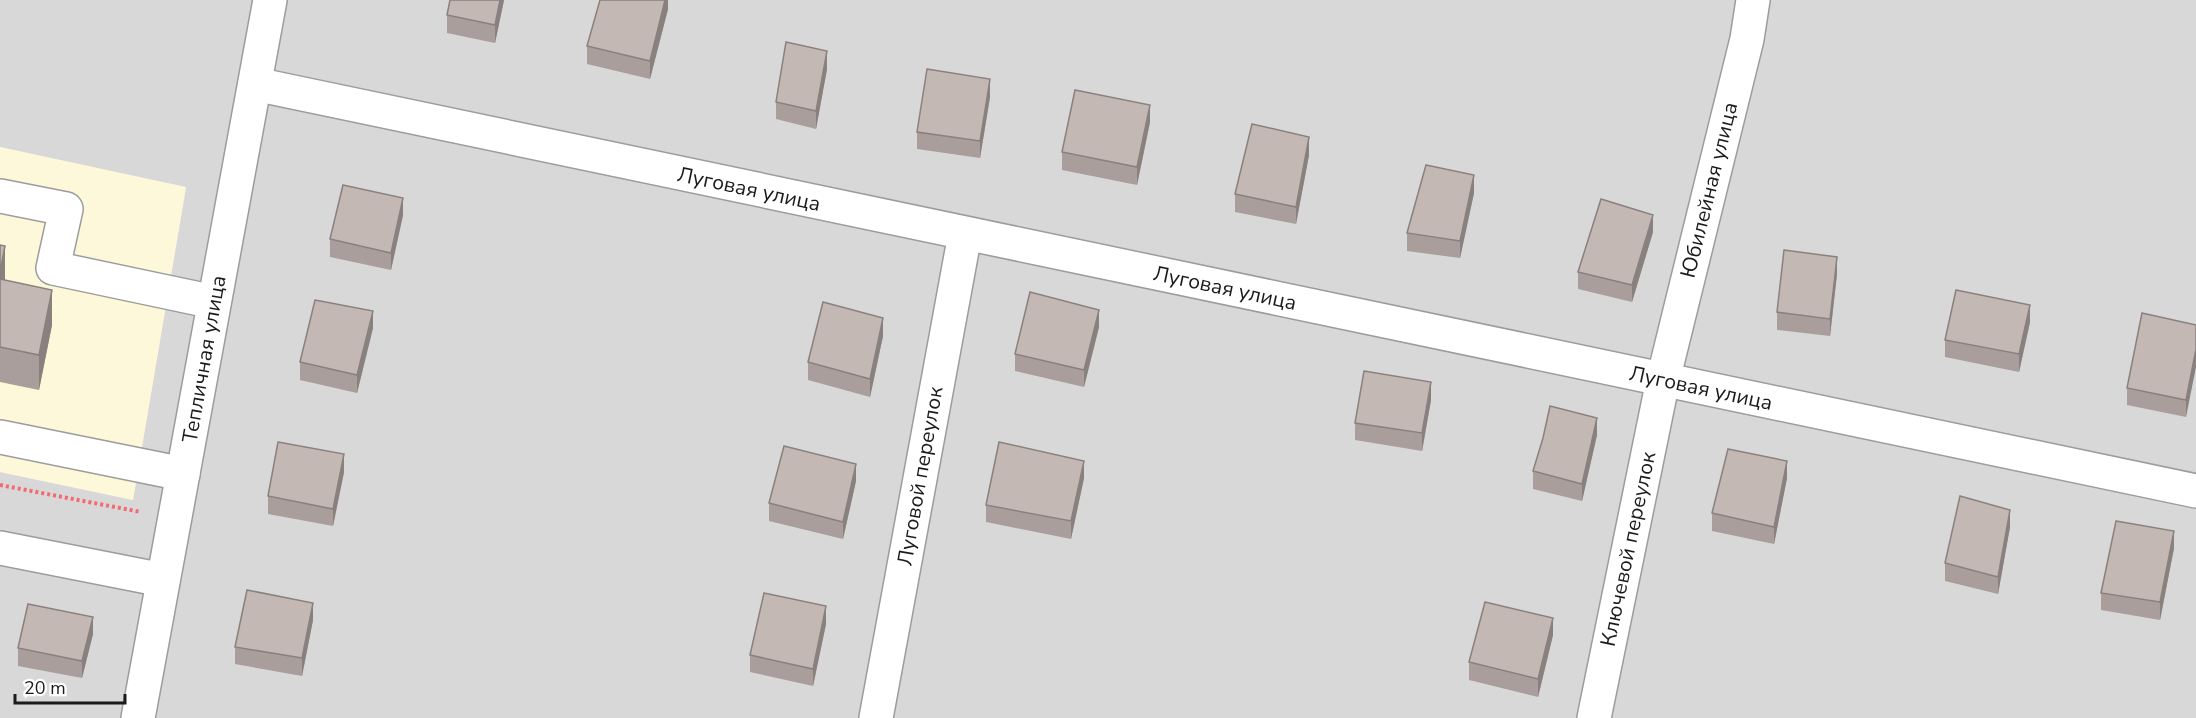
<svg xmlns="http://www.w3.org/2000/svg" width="2196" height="718" font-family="'Nunito Sans',sans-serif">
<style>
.residential{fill:#d9d8d8}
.education{fill:#fdf8d9}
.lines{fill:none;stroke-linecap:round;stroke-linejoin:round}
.minor-casing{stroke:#9c9c9c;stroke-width:36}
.path{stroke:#f46a71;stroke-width:4;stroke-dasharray:3 3;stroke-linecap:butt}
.minor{stroke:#fff;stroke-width:33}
.wall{fill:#a99e9b}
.shaded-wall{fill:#89817e}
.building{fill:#c4b8b4;stroke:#89817e;stroke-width:1.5}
.labels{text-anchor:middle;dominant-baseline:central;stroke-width:5;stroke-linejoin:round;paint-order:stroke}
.street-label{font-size:21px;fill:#1b1b1b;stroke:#fff}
</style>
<rect width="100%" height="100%" fill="#ece7e1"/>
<path class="residential" d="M0 0H2196V718H0V472L133 500 186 188 0 147Z"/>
<path class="education" d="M0 147 186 187 133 500 0 472Z"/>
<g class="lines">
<g class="minor-casing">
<g id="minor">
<path d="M255 84 2196 491"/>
<path d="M0 196 66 209 53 268 214 302"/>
<path d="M0 437 183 474"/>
<path d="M0 548 163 580"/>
<path d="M138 718 270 0"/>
<path d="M876 718 965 234"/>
<path d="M1594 718 1663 380 1747 39 1753 0"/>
</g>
</g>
<path class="path" d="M0 485 141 512"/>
<use href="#minor" class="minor"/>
</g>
<g class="wall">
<path d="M450 0H504L495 43 447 33V15Z"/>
<path d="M668 0V9L650 79 587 64V46Z"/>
<path d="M827 69 816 129 776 119V102Z"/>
<path d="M990 97 980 158 917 149V132Z"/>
<path d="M1150 122 1137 185 1062 170V152Z"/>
<path d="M1309 155 1296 224 1235 212V194Z"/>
<path d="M1474 193 1460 258 1407 251V233Z"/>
<path d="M403 215 391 270 330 257V239Z"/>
<path d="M1653 232 1632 302 1578 289V272Z"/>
<path d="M0 245 5 280 52 325 39 390 0 382Z"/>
<path d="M1837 274 1830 336 1777 330V312Z"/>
<path d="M2030 322 2019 372 1945 357V340Z"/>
<path d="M2196 325 2186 417 2127 405V388Z"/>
<path d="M1099 327 1084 387 1015 371V354Z"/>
<path d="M373 328 357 393 300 380V362Z"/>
<path d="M883 336 870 397 808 380V362Z"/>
<path d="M1431 400 1422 451 1355 440V423Z"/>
<path d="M1597 435 1582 501 1533 489V471Z"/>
<path d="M344 472 333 526 268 514V496Z"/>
<path d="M1084 478 1071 539 986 522V505Z"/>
<path d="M1787 478 1774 544 1712 531V513Z"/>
<path d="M856 481 843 539 769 521V503Z"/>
<path d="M2010 527 1998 594 1945 581V563Z"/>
<path d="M2174 548 2160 620 2101 610V593Z"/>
<path d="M313 620 302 676 235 664V647Z"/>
<path d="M826 624 813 686 750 672V655Z"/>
<path d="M93 634 82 678 18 666V648Z"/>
<path d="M1553 635 1538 697 1469 680V662Z"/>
</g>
<g class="shaded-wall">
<path d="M500 0H504L495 43V25Z"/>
<path d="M665 0H668V9L650 79V61Z"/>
<path d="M827 51V69L816 129V111Z"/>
<path d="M990 79V97L980 158V141Z"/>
<path d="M1150 105V122L1137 185V167Z"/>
<path d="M1309 137V155L1296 224V207Z"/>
<path d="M1474 175V193L1460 258V241Z"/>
<path d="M403 198V215L391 270V253Z"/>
<path d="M1653 215V232L1632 302V285Z"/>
<path d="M5 246V281L0 307V272Z"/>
<path d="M1837 257V274L1830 336V319Z"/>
<path d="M52 290V325L39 390V355Z"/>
<path d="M2030 305V322L2019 372V354Z"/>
<path d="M1099 310V327L1084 387V370Z"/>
<path d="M373 311V328L357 393V375Z"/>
<path d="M883 318V336L870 397V379Z"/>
<path d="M2196 349V367L2186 417V400Z"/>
<path d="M1431 382V400L1422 451V433Z"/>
<path d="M1597 418V435L1582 501V484Z"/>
<path d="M344 454V472L333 526V509Z"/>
<path d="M1084 461V478L1071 539V521Z"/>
<path d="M1787 461V478L1774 544V527Z"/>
<path d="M856 464V481L843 539V522Z"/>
<path d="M2010 510V527L1998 594V577Z"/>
<path d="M2174 531V548L2160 620V602Z"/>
<path d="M313 603V620L302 676V658Z"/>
<path d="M826 606V624L813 686V669Z"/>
<path d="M93 617V634L82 678V661Z"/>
<path d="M1553 618V635L1538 697V679Z"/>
</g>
<g class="building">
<path d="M450 0H500L495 25 447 15Z"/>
<path d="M600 0H665L650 61 587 46Z"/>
<path d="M786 42 827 51 816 111 776 102Z"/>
<path d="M927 69 990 79 980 141 917 132Z"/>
<path d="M1075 90 1150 105 1137 167 1062 152Z"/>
<path d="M1252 124 1309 137 1296 207 1235 194Z"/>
<path d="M1426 165 1474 175 1460 241 1407 233Z"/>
<path d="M343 185 403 198 391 253 330 239Z"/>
<path d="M1601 199 1653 215 1632 285 1578 272Z"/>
<path d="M0 245 5 246 0 272Z"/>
<path d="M1784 250 1837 257 1830 319 1777 312Z"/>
<path d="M0 279 52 290 39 355 0 347Z"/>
<path d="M1956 290 2030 305 2019 354 1945 340Z"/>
<path d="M1030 292 1099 310 1084 370 1015 354Z"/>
<path d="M315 300 373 311 357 375 300 362Z"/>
<path d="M823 302 883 318 870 379 808 362Z"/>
<path d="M2142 313 2196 325V349L2186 400 2127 388Z"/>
<path d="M1364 371 1431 382 1422 433 1355 423Z"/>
<path d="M1550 406 1597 418 1582 484 1533 471 1543 438Z"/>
<path d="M278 442 344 454 333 509 268 496Z"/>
<path d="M999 442 1084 461 1071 521 986 505Z"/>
<path d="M784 446 856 464 843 522 769 503Z"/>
<path d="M1728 449 1787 461 1774 527 1712 513Z"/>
<path d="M1960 496 2010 510 1998 577 1945 563Z"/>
<path d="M2116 521 2174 531 2160 602 2101 593Z"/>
<path d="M247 590 313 603 302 658 235 647Z"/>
<path d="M764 593 826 606 813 669 750 655Z"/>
<path d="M1485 602 1553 618 1538 679 1469 662Z"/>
<path d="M28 604 93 617 82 661 18 648Z"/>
</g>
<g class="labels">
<g class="street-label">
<text transform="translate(749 189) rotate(12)">Луговая улица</text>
<text transform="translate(1709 190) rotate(-76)">Юбилейная улица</text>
<text transform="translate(1225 288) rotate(12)">Луговая улица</text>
<text transform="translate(204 359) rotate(-80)">Тепличная улица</text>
<text transform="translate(1701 388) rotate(12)">Луговая улица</text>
<text transform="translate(920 476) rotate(-80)">Луговой переулок</text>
<text transform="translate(1628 549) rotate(-78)">Ключевой переулок</text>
</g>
</g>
<path d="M15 694v9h110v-9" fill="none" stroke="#1b1b1b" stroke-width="3"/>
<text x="24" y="694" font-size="18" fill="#1b1b1b" stroke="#ffffff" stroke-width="4.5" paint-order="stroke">20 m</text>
</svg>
